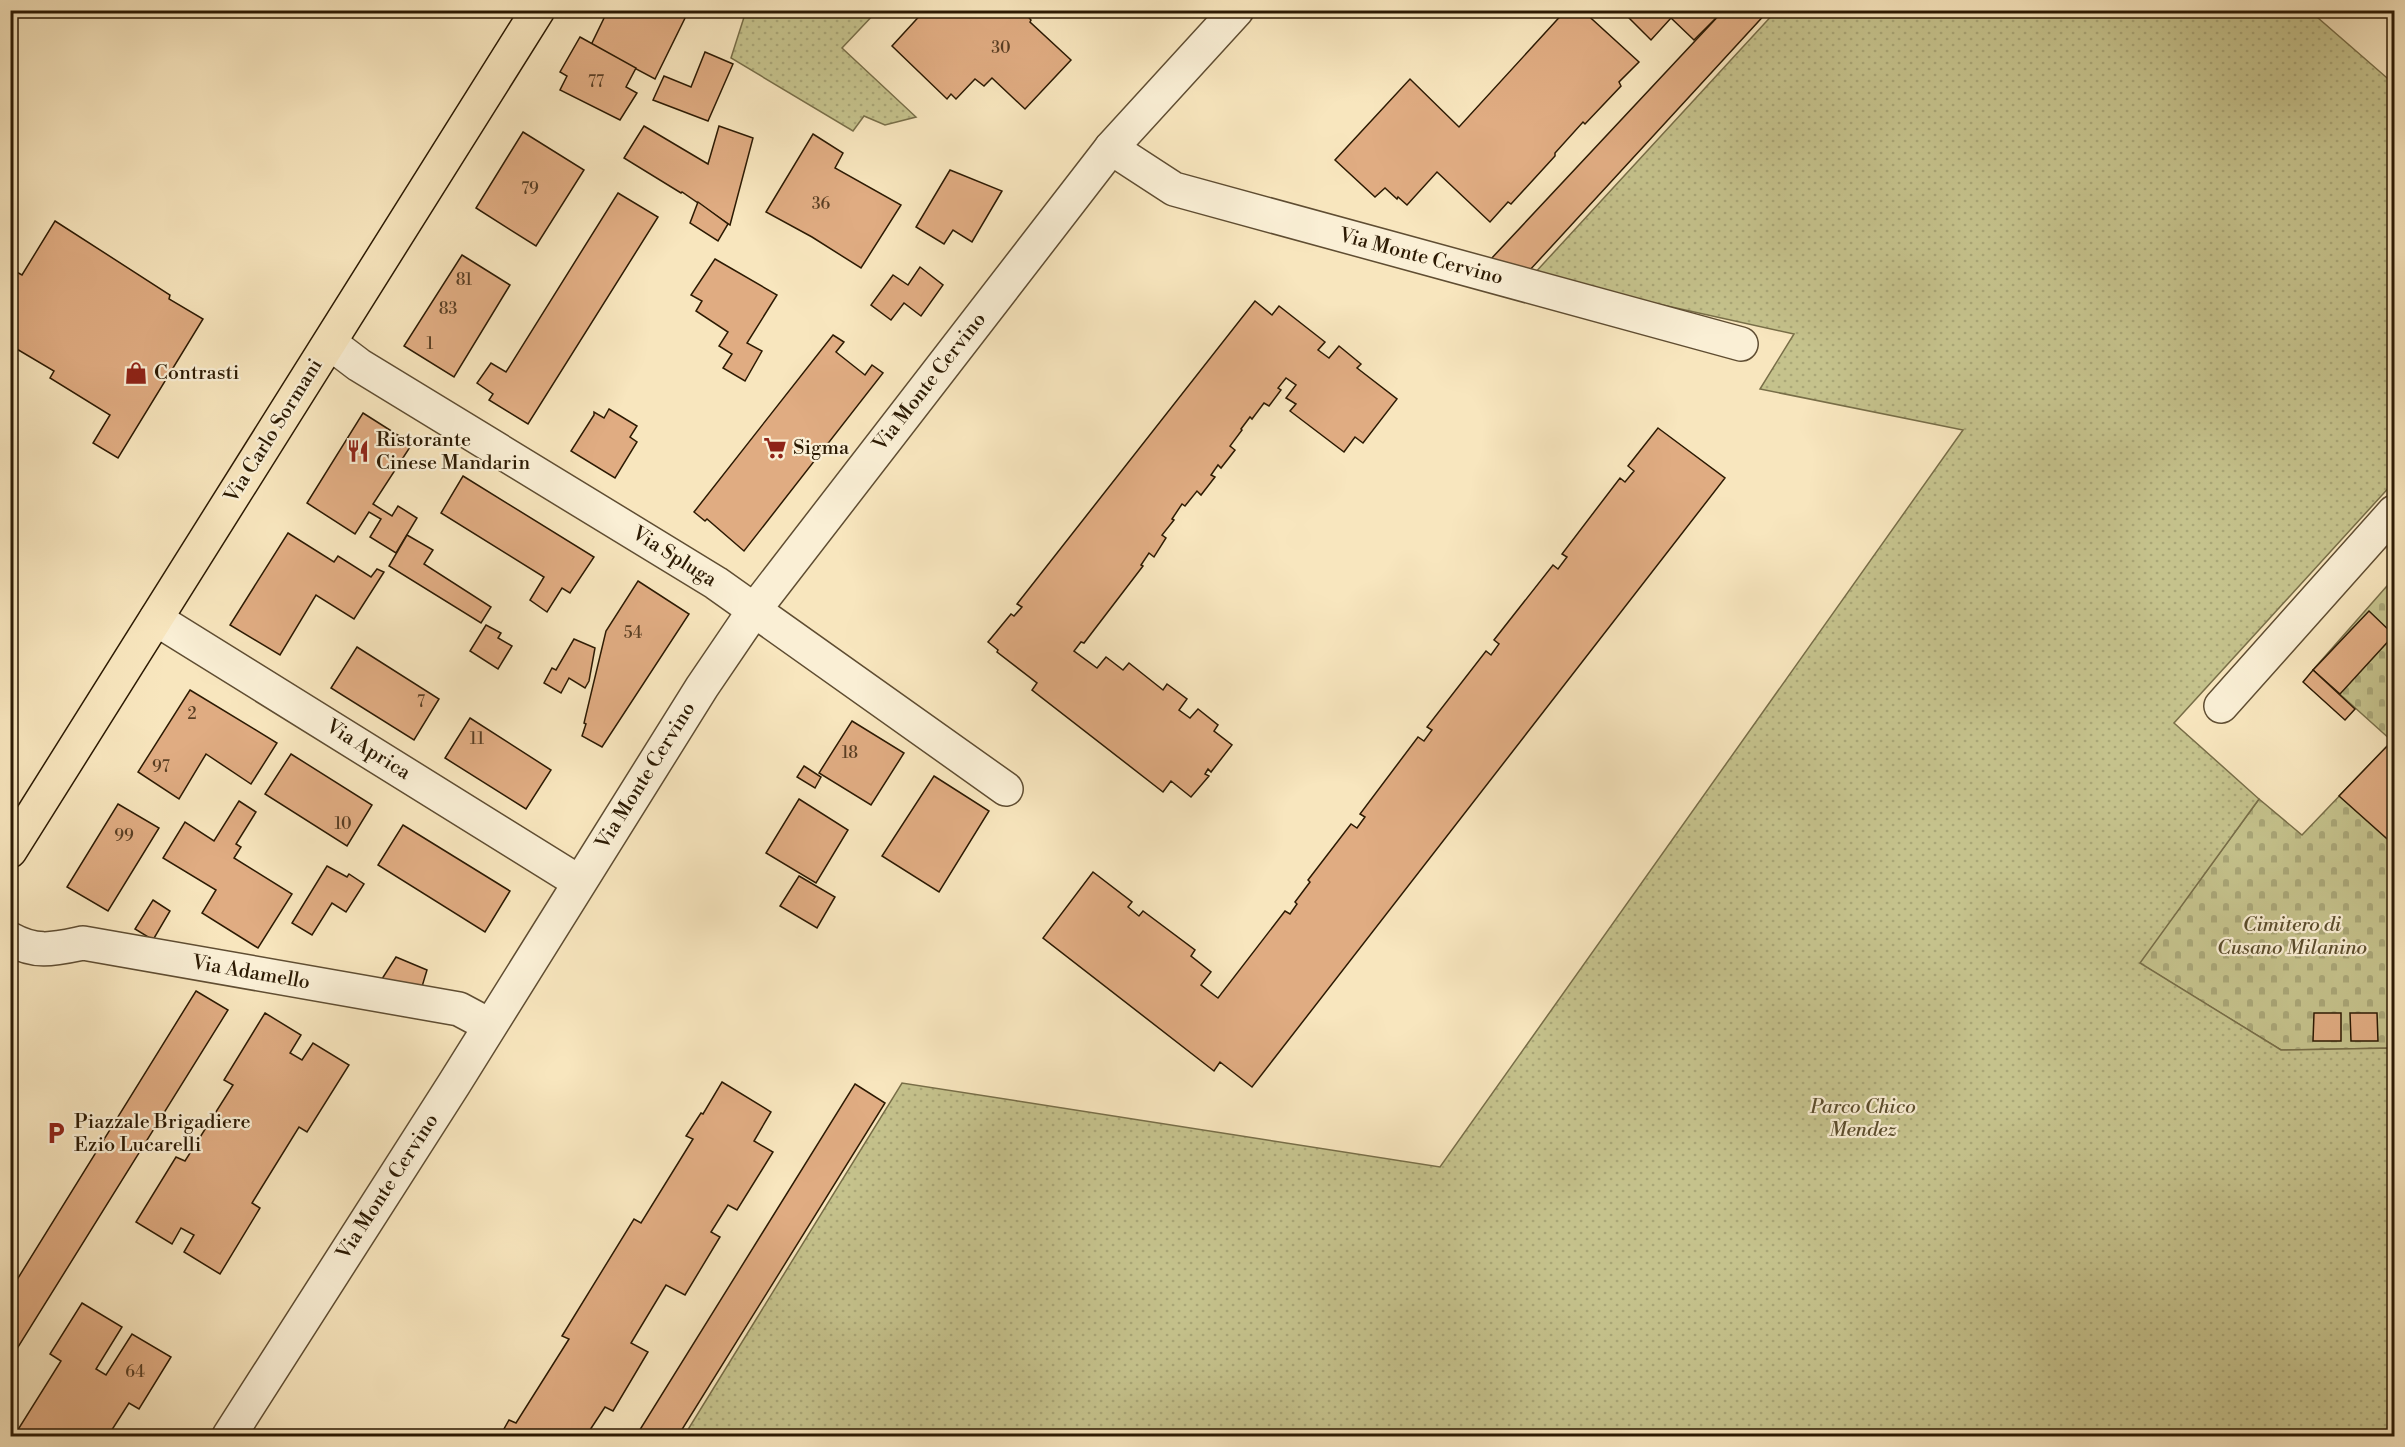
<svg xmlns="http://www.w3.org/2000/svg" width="2405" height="1447" font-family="'Libre Bodoni',serif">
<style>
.cemetery{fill:url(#cemetery-stones);stroke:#786e48;stroke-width:1.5}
.park{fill:url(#park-dots);stroke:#786e48;stroke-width:1.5}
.building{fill:#e0ac82;stroke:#2c1a03;stroke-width:1.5}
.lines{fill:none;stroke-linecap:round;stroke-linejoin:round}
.minor-casing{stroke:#5f4d32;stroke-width:36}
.major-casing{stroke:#2c1a03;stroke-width:36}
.minor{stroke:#faefd5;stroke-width:33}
.major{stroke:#f8e6be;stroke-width:33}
.labels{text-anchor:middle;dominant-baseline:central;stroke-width:4.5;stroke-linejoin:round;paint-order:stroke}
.number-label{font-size:16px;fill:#593e23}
.street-label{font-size:20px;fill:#2c1a03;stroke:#faefd5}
.poi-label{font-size:20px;fill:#2c1a03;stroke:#faefd5;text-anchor:start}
.park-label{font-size:20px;font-style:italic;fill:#5a4c2c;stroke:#faefd5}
</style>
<defs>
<pattern id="cemetery-stones" width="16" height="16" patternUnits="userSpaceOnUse" patternTransform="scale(1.5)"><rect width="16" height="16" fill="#c5c28c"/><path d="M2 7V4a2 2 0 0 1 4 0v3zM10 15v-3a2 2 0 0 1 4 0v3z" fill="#a9a677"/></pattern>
<pattern id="park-dots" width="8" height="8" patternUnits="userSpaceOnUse" patternTransform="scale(1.5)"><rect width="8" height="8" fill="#c5c28c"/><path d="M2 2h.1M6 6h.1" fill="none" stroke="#a9a677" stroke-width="1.8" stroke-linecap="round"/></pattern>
</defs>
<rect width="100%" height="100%" fill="#f8e6be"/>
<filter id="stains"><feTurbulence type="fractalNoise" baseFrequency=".00333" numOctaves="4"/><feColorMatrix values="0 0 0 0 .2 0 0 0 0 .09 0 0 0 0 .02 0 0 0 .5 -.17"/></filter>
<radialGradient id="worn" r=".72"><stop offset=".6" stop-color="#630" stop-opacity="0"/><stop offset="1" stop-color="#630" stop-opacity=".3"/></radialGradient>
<path class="cemetery" d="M2394 578V1048L2281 1050 2139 963 2259 799 2302 835 2392 741 2313 670Z"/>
<g class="park">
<path d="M746 11H877L842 48 916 117 885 125 864 116 853 131 731 58Z"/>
<path d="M1776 11H2310L2394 84V482L2174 723 2259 799 2140 963 2281 1050 2394 1048V1436H684L902 1083 1440 1167 1963 430 1760 389 1794 334 1532 276Z"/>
</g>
<g class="building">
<path d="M608 10H689L655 79 591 45Z"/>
<path d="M925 10H1022L1031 20 1030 22 1071 60 1025 109 992 78 984 86 975 79 956 99 951 94 947 99 892 46Z"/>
<path d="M1566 10H1582L1639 62 1619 82 1621 86 1585 124 1583 122 1555 153V156L1511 204 1508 202 1490 222 1437 172 1407 205 1398 197 1397 199 1385 188 1375 197 1335 160 1410 79 1459 127Z"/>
<path d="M1621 10H1713L1719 15 1694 40 1671 18 1651 40Z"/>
<path d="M1724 10H1769L1529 271 1490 260Z"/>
<path d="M580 37 636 68 626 87 637 93 620 120 560 90 567 76 560 72Z"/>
<path d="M705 52 733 64 708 121 653 100 664 76 691 87Z"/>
<path d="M644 126 708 164 719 126 753 138 730 225 682 192 681 193 624 158Z"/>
<path d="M523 132 584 170 536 246 476 208Z"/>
<path d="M813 134 843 153 835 168 901 205 861 268 812 237 766 212Z"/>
<path d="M950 170 1002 191 972 242 953 230 944 244 916 227Z"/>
<path d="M618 193 658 217 528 424 489 400 493 394 477 383 491 363 506 372Z"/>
<path d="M698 202 728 224 718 241 690 223Z"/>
<path d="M55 221 170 295 169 299 203 319 118 458 93 443 110 415 50 378 54 371 10 345V274L13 270 22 275Z"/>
<path d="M462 255 510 285 454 377 404 346Z"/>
<path d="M715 259 777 295 747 343 762 351 745 381 723 368 732 354 719 346 728 332 696 311 702 301 691 295Z"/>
<path d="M920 267 943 285 921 316 904 303 891 320 871 305 893 275 908 285Z"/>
<path d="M1255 301 1272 315 1279 306 1325 342 1318 350 1329 358 1339 346 1361 364 1357 368 1397 399 1363 443 1355 437 1344 452 1290 411 1296 404 1286 398 1296 385 1286 378 1278 388 1281 390 1269 406 1264 403 1252 419 1250 417 1241 429 1242 430 1230 446 1235 450 1221 468 1218 465 1211 475 1215 477 1201 495 1197 491 1185 506 1182 504 1172 519 1174 520 1162 535 1166 538 1154 557 1149 553 1141 565 1143 566 1084 643 1081 642 1074 651 1097 668 1106 657 1123 670 1129 663 1163 690 1167 684 1187 699 1179 710 1190 718 1198 709 1218 725 1214 731 1232 745 1211 772 1208 769 1205 774 1209 776 1191 797 1171 781 1163 792 1032 690 1037 683 997 652 998 650 988 642 1011 614 1014 616 1022 607 1017 604Z"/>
<path d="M833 335 844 342 836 352 865 375 872 365 883 373 744 551 707 519 705 521 694 512Z"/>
<path d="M609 409 637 426 630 437 637 442 615 478 571 451 594 415V412L604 418Z"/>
<path d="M363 413 412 444 373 504 392 516 398 506 417 518 396 553 370 537 381 519 369 512 355 534 307 503Z"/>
<path d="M1658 428 1725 478 1252 1087 1220 1062 1214 1071 1043 938 1093 872 1132 902 1128 907 1139 916 1143 911 1195 950 1191 956 1211 972 1201 985 1218 998 1285 911 1290 914 1297 904 1295 902 1310 882 1308 880 1351 824 1357 828 1365 817 1360 814 1418 737 1424 741 1432 730 1427 727 1486 651 1491 655 1499 644 1494 640 1553 565 1558 569 1567 557 1562 554 1620 478 1625 482 1634 471 1628 466Z"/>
<path d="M463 476 594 557 570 593 562 588 547 612 530 600 544 577 441 513Z"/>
<path d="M288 533 334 562 338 556 371 577 377 569 384 572 354 619 316 595 280 655 230 625Z"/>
<path d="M407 535 433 550 424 564 491 607 481 623 389 566Z"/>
<path d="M638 581 689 614 602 747 582 736 586 724 584 723 606 631Z"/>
<path d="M2369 611 2394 635 2340 694 2313 670Z"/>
<path d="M486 625 501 633 498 638 512 646 498 669 470 651Z"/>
<path d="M574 639 595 648 589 681 585 688 569 678 561 693 544 683 552 668 556 670Z"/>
<path d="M357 647 439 699 414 740 331 688Z"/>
<path d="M2313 670 2355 709 2345 720 2303 682Z"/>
<path d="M190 690 277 743 251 784 206 754 179 799 138 772Z"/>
<path d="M470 718 551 770 526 809 445 758Z"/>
<path d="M852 721 904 753 871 805 819 773Z"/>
<path d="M2392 741 2394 743V845L2339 796Z"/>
<path d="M291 754 372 805 347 846 265 794Z"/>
<path d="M804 766 821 777 815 788 797 777Z"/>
<path d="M934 776 989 811 939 892 882 856Z"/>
<path d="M799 799 848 830 816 883 766 853Z"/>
<path d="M239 801 256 812 236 844 241 847 234 858 292 894 258 948 202 913 216 890 163 858 185 822 214 841Z"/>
<path d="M118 804 159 828 108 911 67 887Z"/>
<path d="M403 825 510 891 485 932 378 865Z"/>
<path d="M327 866 347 877 349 874 364 884 346 912 332 903 312 935 292 923Z"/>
<path d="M799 876 835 897 817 928 780 906Z"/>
<path d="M153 900 170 911 153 940 135 929Z"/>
<path d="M396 957 427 970 421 990 380 982Z"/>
<path d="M196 991 228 1010 10 1360V1291Z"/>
<path d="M265 1013 301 1035 290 1053 302 1060 313 1043 349 1065 307 1132 299 1127 252 1203 260 1208 220 1274 184 1252 194 1235 181 1228 172 1244 136 1222 176 1157 185 1161 233 1085 224 1080Z"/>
<path d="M2314 1013H2341V1041H2313Z"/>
<path d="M2350 1013H2377L2378 1041H2351Z"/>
<path d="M2388 1015H2394V1039H2389Z"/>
<path d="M722 1082 771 1112 754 1141 773 1152 737 1210 728 1205 711 1232 720 1237 685 1295 666 1285 631 1343 648 1352 613 1411 605 1407 588 1433 595 1436H500L509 1420 516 1423 569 1339 562 1336 634 1219 641 1223 693 1139 686 1136 701 1113 703 1114Z"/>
<path d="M855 1084 885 1103 678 1436H636Z"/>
<path d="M82 1303 122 1327 96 1369 106 1375 132 1334 171 1357 139 1409 129 1403 108 1436H14L61 1361 50 1354Z"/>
</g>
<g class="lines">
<g class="minor-casing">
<g id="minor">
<path d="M1111 148 1174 189 1741 344"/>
<path d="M330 343 359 365 716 583 1006 789"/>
<path d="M156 619 579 882"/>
<path d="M2221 706 2394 512"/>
<path d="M10 939C37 954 54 949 83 943L459 1009 489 1025"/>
<path d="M229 1436 454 1084 702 687 755 609 1111 148 1237 10"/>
</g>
</g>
<g class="major-casing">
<path id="major" d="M10 851 538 10"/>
</g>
<use href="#minor" class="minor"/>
<use href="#major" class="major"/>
</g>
<defs>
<g id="shop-bare" transform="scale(1.8)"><path d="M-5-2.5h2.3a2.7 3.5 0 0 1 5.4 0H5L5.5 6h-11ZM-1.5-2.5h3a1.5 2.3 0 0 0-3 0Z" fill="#8f2418" stroke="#faefd5" stroke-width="2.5" paint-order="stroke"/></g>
<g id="supermarket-bare" transform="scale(1.8)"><path d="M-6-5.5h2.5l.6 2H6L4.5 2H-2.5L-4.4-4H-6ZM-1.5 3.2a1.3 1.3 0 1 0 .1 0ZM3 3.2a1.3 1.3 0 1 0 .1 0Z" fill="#8f2418" stroke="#faefd5" stroke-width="2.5" paint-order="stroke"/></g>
<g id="restaurant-bare" transform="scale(1.8)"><path d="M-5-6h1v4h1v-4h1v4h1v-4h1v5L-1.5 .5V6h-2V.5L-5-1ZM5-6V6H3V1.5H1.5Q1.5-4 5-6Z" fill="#8f2418" stroke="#faefd5" stroke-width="2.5" paint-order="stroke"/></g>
<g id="parking-bare" transform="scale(1.8)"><path d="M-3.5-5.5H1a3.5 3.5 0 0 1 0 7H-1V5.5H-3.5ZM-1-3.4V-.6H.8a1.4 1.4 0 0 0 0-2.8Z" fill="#8f2418" stroke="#faefd5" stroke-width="2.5" paint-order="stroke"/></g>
</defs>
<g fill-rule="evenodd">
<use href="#shop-bare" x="136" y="373"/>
<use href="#supermarket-bare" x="775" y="448"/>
<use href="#restaurant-bare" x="358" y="451"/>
<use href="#parking-bare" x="56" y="1133"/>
</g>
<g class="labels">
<g class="number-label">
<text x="1001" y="48">30</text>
<text x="596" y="82">77</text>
<text x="530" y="189">79</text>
<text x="821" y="204">36</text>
<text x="464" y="280">81</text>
<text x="448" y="309">83</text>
<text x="430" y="344">1</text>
<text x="633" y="633">54</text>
<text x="421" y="702">7</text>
<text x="192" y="714">2</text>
<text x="477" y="739">11</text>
<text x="850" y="753">18</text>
<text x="161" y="767">97</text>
<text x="343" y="824">10</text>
<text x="124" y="836">99</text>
<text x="135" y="1372">64</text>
</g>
<g class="street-label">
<text transform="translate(1421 257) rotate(15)">Via Monte Cervino</text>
<text transform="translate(930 382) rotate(-52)">Via Monte Cervino</text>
<text transform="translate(274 431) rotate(-58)">Via Carlo Sormani</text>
<text transform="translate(674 557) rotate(32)">Via Spluga</text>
<text transform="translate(368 750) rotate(32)">Via Aprica</text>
<text transform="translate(646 776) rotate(-58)">Via Monte Cervino</text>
<text transform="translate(251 973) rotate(10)">Via Adamello</text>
<text transform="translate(388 1187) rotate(-57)">Via Monte Cervino</text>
</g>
<g class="poi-label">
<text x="154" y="373">Contrasti</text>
<text x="376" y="440">Ristorante<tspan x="376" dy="23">Cinese Mandarin</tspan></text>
<text x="793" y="448">Sigma</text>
<text x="74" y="1122">Piazzale Brigadiere<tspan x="74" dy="23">Ezio Lucarelli</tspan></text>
</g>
<g class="park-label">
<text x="2292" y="925">Cimitero di<tspan x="2292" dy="23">Cusano Milanino</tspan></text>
<text x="1863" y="1107">Parco Chico<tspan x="1863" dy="23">Mendez</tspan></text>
</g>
</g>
<rect width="2405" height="1447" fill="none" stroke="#f8e6be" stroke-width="36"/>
<rect x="12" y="12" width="2381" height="1423" fill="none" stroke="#2c1a03" stroke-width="3"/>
<rect x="18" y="18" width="2369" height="1411" fill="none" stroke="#2c1a03" stroke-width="1.5"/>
<rect width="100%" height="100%" filter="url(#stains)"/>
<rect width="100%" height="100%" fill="url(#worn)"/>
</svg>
